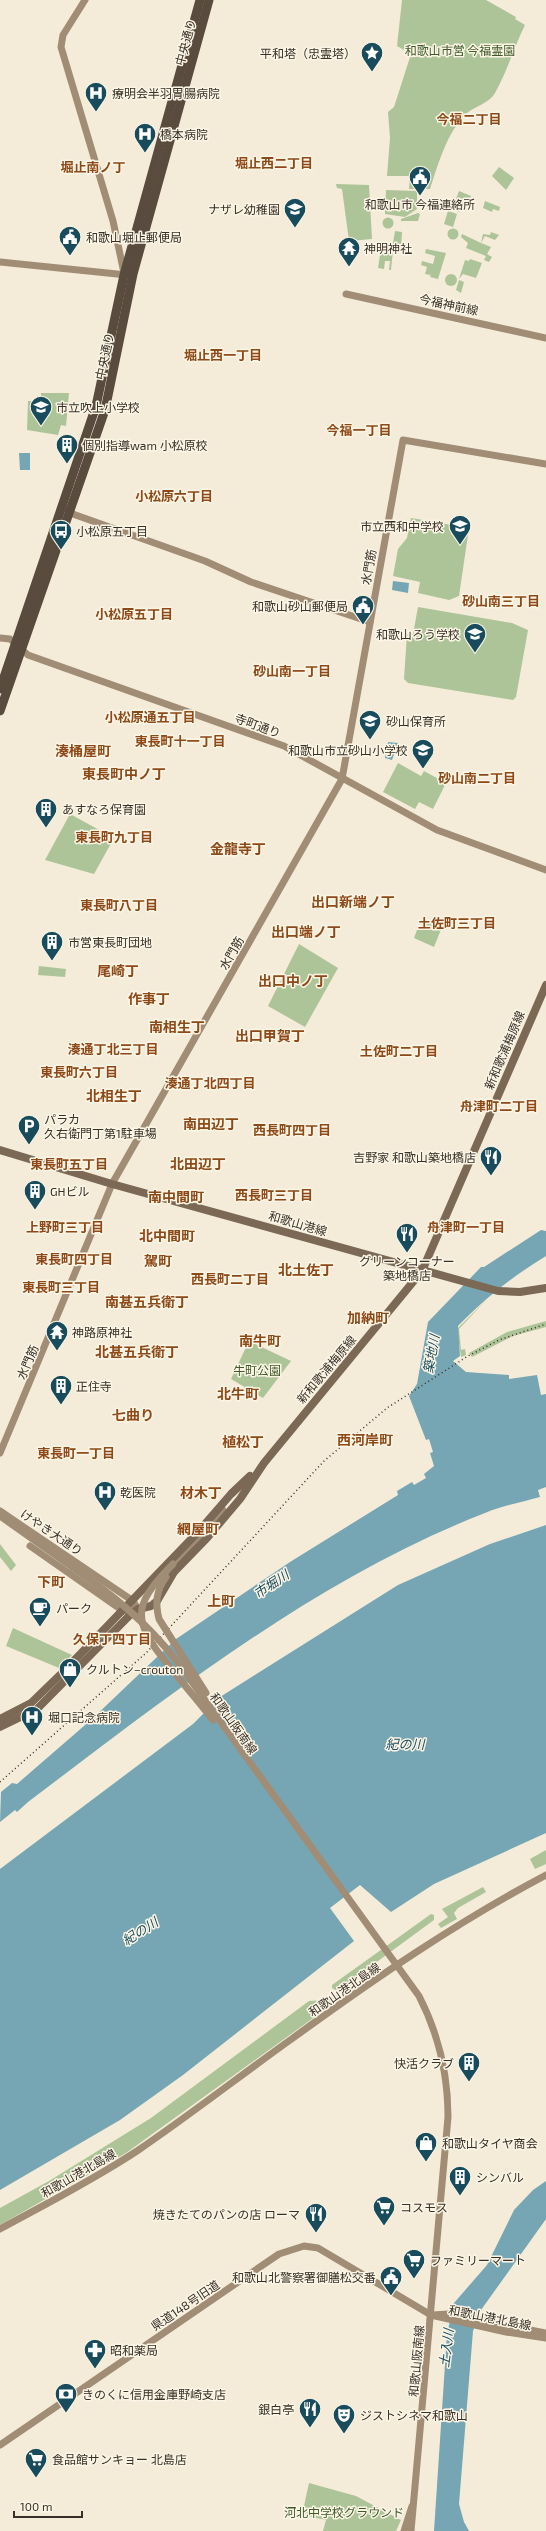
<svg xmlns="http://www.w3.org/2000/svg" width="546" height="2531" font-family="'Exo 2','Noto Sans JP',sans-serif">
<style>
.green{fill:#adc498}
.water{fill:#76a6b3}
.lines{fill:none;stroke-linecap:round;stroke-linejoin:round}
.secondary{stroke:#a18d75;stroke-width:7}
.primary{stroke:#7b6956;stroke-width:8}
.highway{stroke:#594b3d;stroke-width:9}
.rail{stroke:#382f26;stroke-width:1.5;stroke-dasharray:1 3;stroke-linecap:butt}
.secondary-bridge{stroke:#a18d75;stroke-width:7}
.labels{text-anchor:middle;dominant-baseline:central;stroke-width:3;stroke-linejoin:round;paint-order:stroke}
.street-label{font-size:12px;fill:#382f26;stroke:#fbf5e6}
.park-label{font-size:12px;fill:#3e5828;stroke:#fbf5e6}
.poi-label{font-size:12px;fill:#382f26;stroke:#fbf5e6;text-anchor:start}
.neighbourhood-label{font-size:13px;font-weight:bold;fill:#8e4918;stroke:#fbf5e6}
.water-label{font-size:13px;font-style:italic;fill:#184c5d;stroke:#fbf5e6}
.quarter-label{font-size:14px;font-weight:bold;fill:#8e4918;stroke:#fbf5e6}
</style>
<rect width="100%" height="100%" fill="#f4ecd9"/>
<g class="green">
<path d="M402 0H486L516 17 515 19 525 25C514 47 507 72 495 93 489 104 474 106 466 114 447 132 438 165 430 189H409L410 176H387L390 138 388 112 394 107 411 54 397 46Z"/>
<path d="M499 167 514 178 506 190 492 176Z"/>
<path d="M336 184 369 185 372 239 349 241 342 189 337 188Z"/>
<path d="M386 190 417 191V209L405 217 385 214Z"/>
<path d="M459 191 471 196 467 205 462 204 459 212 452 210Z"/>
<path d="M485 201 500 207 499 211 493 209 492 212 483 208Z"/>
<path d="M448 211 457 214 453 227 444 224Z"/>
<path d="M418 213 420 214 418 221H401V219Z"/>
<circle cx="388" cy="223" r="5.5"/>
<circle cx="453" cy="234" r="5.5"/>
<path d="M395 231 402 232 401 250H393L391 270H389L390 261H385L384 269 378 268 382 242 393 243Z"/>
<path d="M491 232 499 235 495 240 485 236 481 243 491 247 487 254 492 257 489 262 484 260 486 256 466 248 468 243 461 237 462 234 481 243 483 234 490 235Z"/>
<path d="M426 249 446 253 438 279 430 277 431 273 430 275 425 274 427 267 421 265 422 261 433 264 435 256 425 253Z"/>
<path d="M470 259 482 263 476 278 463 274 459 279 465 260 469 261Z"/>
<circle cx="451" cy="280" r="6"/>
<path d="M459 280 464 282 461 293 456 290Z"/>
<path d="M41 393H69L66 426 61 425 58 435 27 430 28 401H41Z"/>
<path d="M411 518 469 528 459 596 449 600 418 593 420 582 393 576 398 549 407 538Z"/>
<path d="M418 607 512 623 528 630 516 697 513 700 408 683 404 679 407 634H413Z"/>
<path d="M398 763 421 776 424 771 446 783 433 809 419 802 415 809 383 792Z"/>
<path d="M70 814 114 838 94 874 45 860Z"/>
<path d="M426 922 442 927 434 947 414 938 417 930Z"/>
<path d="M299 944 338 968 305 1027 268 1006Z"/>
<path d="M39 966 66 969 65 977 38 975Z"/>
<path d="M487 1299 459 1329 461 1350 465 1349 466 1355 461 1357 457 1329Z"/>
<path d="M546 1321V1327L513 1336 472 1357 469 1353 507 1332Z"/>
<path d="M249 1341 291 1361 263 1398 231 1379Z"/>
<path d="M0 1544 16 1565 11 1571 0 1557Z"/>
<path d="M13 1628 72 1655 59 1668 6 1646Z"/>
<path d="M546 1850V1864L535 1869 530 1859Z"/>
<path d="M483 1887 486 1892 458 1908 454 1913 457 1919 441 1928 438 1924 448 1917 442 1909Z"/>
<path d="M431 1914 434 1915V1920L337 1991 332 1988V1985Z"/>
<path d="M339 1994 341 1998 126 2153 0 2225V2208L49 2181 151 2118 309 2001 325 2000Z"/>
<path d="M309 2483 356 2496 401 2520 396 2531H323L326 2520 302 2515Z"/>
</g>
<g class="water">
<path d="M19 453H30V470H20Z"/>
<path d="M393 581 409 583 408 593 392 590Z"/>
<path d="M388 742 398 743 392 760 385 758Z"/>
<path d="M541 1230 546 1231V1256C512 1277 486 1297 458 1326L460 1356 453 1361 466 1372 509 1375V1379L537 1375 541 1395 546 1394V1487L538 1490 540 1497C522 1502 502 1506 485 1513 316 1579 171 1694 28 1802L17 1812 15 1810 0 1822 1 1792 12 1783 17 1784 92 1719 176 1639 290 1562 398 1495 397 1491 412 1482 414 1485 426 1478 424 1474 434 1466 430 1453 433 1452 429 1439 426 1440 409 1396 417 1384 428 1322 481 1267H484Z"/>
<path d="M546 1525V1833L434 1884 391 1912 360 1885 330 1908 354 1941 183 2075 120 2120 0 2190V1869L193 1724 220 1697 398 1585 490 1544Z"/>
<path d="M546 2181V2219L481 2310 473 2331 459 2504 464 2522 469 2531H434L447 2334 454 2303 487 2265 514 2210 533 2190Z"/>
</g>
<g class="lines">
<g class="secondary">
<path d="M85 0 63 35 61 47 113 221 124 273"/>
<path d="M0 262 127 275"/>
<path d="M346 294 546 338"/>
<path d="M68 509 70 513 205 561 251 582 370 622"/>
<path d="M0 638 10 639 28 655 284 746 437 830 546 870"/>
<path d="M0 1453 112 1184 342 779 403 440 546 464"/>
<path d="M0 1511 133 1601 138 1609 123 1611 30 1546"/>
<path d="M0 1516 72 1567"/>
<path d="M173 1564 223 1510"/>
<path d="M176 1660 419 1996C439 2035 448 2073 448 2117L411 2531"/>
<path d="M197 1700 213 1720"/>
<path d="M0 2229C46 2204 93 2180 137 2151 190 2115 241 2075 293 2038 374 1979 457 1922 546 1875"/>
<path d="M432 2315 449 2314 546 2333"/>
<path d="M0 2445 279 2254 304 2246 318 2248 431 2315 506 2332 546 2338"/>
<path d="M404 2531 412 2506"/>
</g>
<g class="primary">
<path d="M0 1150 112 1184 498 1291 520 1292 546 1288"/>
<path d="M0 1719 31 1703 63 1672 199 1531 231 1494 250 1476"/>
<path d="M0 1727 37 1709 130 1615 138 1609 151 1606 157 1601 174 1572 207 1538 240 1499 264 1463 422 1271 546 985"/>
</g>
<g class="highway">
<path d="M0 689 96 406 124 275 200 0"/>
<path d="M0 711 105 410 133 274 209 0"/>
</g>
<path class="rail" d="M0 1782 146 1653 324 1461 387 1408 468 1356 499 1340 546 1324"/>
<g class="secondary-bridge">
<path d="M173 1564C138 1600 129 1616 162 1657 174 1672 185 1686 197 1700"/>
<path d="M72 1567C113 1595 144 1620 176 1660"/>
<path d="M166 1577C156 1591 155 1603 159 1619L206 1693"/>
</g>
</g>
<defs>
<g id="sight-pin" transform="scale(1.15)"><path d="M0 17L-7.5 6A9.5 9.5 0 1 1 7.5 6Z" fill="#184c5d" stroke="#fbf5e6"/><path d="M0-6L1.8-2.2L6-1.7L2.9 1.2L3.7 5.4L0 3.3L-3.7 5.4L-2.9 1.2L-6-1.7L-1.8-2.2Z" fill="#fff"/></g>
<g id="hospital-pin" transform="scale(1.15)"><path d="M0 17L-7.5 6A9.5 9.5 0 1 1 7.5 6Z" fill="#184c5d" stroke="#fbf5e6"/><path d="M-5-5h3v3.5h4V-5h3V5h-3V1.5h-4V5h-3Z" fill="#fff"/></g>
<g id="civic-pin" transform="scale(1.15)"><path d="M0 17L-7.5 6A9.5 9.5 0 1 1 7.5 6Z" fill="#184c5d" stroke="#fbf5e6"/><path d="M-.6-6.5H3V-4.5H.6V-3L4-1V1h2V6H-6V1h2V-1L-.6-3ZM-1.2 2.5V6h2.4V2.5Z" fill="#fff"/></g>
<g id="school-pin" transform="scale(1.15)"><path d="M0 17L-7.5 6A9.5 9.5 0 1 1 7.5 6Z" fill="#184c5d" stroke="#fbf5e6"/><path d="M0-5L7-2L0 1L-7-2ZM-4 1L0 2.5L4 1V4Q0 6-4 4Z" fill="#fff"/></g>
<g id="temple-pin" transform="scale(1.15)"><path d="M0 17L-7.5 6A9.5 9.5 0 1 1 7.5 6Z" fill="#184c5d" stroke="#fbf5e6"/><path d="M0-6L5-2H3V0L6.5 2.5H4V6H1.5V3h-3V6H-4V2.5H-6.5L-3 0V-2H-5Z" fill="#fff"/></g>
<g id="building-pin" transform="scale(1.15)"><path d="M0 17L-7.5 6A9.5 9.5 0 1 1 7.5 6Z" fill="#184c5d" stroke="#fbf5e6"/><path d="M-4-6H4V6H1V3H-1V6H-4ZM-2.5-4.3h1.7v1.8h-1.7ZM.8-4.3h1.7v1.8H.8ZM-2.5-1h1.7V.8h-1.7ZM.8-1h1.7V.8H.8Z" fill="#fff"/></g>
<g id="bus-pin" transform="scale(1.15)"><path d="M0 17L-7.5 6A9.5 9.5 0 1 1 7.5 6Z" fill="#184c5d" stroke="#fbf5e6"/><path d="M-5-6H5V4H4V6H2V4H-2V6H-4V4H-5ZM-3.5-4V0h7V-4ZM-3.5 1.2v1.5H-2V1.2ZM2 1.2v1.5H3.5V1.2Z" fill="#fff"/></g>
<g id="parking-pin" transform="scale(1.15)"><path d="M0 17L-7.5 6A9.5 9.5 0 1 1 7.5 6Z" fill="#184c5d" stroke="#fbf5e6"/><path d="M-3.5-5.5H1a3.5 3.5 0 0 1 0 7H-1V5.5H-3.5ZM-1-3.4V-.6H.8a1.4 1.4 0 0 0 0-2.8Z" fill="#fff"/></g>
<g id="restaurant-pin" transform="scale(1.15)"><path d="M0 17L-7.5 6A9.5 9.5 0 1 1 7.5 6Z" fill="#184c5d" stroke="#fbf5e6"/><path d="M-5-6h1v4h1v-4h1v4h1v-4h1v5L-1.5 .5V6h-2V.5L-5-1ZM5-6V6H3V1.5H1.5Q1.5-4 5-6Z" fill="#fff"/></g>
<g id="cafe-pin" transform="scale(1.15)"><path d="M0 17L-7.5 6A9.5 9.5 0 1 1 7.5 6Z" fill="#184c5d" stroke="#fbf5e6"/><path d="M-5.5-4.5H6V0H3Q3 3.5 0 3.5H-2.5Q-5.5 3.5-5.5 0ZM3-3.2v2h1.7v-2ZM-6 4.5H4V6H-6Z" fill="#fff"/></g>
<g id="shop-pin" transform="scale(1.15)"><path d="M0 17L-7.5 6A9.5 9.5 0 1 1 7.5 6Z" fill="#184c5d" stroke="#fbf5e6"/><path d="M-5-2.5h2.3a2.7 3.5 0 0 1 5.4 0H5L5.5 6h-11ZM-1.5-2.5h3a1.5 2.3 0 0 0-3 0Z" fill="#fff"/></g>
<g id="supermarket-pin" transform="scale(1.15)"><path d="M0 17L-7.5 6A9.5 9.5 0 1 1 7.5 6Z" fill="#184c5d" stroke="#fbf5e6"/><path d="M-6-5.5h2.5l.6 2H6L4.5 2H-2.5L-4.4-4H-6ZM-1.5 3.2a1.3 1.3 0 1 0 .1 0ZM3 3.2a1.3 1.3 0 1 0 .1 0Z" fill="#fff"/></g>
<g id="pharmacy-pin" transform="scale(1.15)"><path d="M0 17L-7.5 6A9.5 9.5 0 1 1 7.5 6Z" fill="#184c5d" stroke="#fbf5e6"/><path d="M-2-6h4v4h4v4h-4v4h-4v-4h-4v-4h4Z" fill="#fff"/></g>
<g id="bank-pin" transform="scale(1.15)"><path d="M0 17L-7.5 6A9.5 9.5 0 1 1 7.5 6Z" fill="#184c5d" stroke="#fbf5e6"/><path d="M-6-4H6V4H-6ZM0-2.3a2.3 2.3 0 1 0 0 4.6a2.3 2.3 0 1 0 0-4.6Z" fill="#fff"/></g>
<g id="theatre-pin" transform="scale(1.15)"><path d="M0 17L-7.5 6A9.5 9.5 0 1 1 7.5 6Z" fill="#184c5d" stroke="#fbf5e6"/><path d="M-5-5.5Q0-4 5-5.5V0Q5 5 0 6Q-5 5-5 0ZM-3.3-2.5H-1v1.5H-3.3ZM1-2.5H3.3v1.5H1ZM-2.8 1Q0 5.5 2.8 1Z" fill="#fff"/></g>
</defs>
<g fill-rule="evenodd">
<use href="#sight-pin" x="372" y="53"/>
<use href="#hospital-pin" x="96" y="93"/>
<use href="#hospital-pin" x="145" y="134"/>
<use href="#civic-pin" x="420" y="177"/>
<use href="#school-pin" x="295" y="209"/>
<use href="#civic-pin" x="70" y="237"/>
<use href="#temple-pin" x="349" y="248"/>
<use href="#school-pin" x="41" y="407"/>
<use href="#building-pin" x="67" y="445"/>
<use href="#school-pin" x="460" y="526"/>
<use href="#bus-pin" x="61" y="531"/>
<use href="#civic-pin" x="363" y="606"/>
<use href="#school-pin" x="475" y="634"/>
<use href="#school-pin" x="370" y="721"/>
<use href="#school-pin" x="423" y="750"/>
<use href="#building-pin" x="46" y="809"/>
<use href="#building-pin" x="52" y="942"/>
<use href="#parking-pin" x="29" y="1126"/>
<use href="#restaurant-pin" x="491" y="1157"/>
<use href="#building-pin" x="35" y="1191"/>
<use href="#restaurant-pin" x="407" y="1234"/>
<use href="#temple-pin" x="57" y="1332"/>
<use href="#building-pin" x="61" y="1386"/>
<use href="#hospital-pin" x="105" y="1492"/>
<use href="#cafe-pin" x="40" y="1608"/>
<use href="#shop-pin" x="70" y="1669"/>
<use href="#hospital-pin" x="32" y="1717"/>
<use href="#building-pin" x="469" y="2063"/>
<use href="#shop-pin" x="426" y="2143"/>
<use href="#building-pin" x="460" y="2177"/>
<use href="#supermarket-pin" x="384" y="2207"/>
<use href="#restaurant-pin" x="316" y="2214"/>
<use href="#supermarket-pin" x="414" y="2260"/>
<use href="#civic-pin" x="391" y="2277"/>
<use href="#pharmacy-pin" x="95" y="2350"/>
<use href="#bank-pin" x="66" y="2394"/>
<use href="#restaurant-pin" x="310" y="2409"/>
<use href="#theatre-pin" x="344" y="2415"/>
<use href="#supermarket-pin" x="36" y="2459"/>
</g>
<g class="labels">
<g class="street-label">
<text transform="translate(185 42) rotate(-75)">中央通り</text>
<text transform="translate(449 304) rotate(12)">今福神前線</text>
<text transform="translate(104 356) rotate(-78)">中央通り</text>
<text transform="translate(368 567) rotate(-80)">水門筋</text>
<text transform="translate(258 725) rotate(20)">寺町通り</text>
<text transform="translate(231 953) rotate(-60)">水門筋</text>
<text transform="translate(504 1050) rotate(-67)">新和歌浦梅原線</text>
<text transform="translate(298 1223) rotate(16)">和歌山港線</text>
<text transform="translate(27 1362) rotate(-67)">水門筋</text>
<text transform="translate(326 1369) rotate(-50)">新和歌浦梅原線</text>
<text transform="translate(52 1532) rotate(34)">けやき大通り</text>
<text transform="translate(234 1723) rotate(55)">和歌山阪南線</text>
<text transform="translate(344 1989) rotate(-35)">和歌山港北島線</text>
<text transform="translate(78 2173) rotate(-30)">和歌山港北島線</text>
<text transform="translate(185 2305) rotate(-34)">県道148号旧道</text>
<text transform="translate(490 2317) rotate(11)">和歌山港北島線</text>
<text transform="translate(416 2361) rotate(-85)">和歌山阪南線</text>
</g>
<g class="park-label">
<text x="460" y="50">和歌山市営 今福霊園</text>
<text x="257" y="1370">牛町公園</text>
<text x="344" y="2512">河北中学校グラウンド</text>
</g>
<g class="poi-label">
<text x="356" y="53" text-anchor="end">平和塔（忠霊塔）</text>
<text x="112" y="93">療明会半羽胃腸病院</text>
<text x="160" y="134">橋本病院</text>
<text x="420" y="204" text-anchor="middle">和歌山市 今福連絡所</text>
<text x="280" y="209" text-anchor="end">ナザレ幼稚園</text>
<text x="86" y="237">和歌山堀止郵便局</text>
<text x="364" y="248">神明神社</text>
<text x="56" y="407">市立吹上小学校</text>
<text x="82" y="445">個別指導wam 小松原校</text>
<text x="444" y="526" text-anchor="end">市立西和中学校</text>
<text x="76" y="531">小松原五丁目</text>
<text x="348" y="606" text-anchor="end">和歌山砂山郵便局</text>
<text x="460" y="634" text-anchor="end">和歌山ろう学校</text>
<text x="386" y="721">砂山保育所</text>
<text x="408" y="750" text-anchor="end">和歌山市立砂山小学校</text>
<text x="62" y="809">あすなろ保育園</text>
<text x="68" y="942">市営東長町団地</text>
<text x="44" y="1119">パラカ<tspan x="44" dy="14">久右衛門丁第1駐車場</tspan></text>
<text x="476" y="1157" text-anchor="end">吉野家 和歌山築地橋店</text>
<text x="50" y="1191">GHビル</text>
<text x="407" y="1261" text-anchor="middle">グリーンコーナー<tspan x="407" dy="14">築地橋店</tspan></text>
<text x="72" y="1332">神路原神社</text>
<text x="76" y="1386">正住寺</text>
<text x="120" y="1492">乾医院</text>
<text x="56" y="1608">パーク</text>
<text x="86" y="1669">クルトン−crouton</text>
<text x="48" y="1717">堀口記念病院</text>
<text x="454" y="2063" text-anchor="end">快活クラブ</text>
<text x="442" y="2143">和歌山タイヤ商会</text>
<text x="476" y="2177">シンバル</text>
<text x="400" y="2207">コスモス</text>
<text x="300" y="2214" text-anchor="end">焼きたてのパンの店 ローマ</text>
<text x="430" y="2260">ファミリーマート</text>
<text x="376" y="2277" text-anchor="end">和歌山北警察署御膳松交番</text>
<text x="110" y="2350">昭和薬局</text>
<text x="82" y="2394">きのくに信用金庫野崎支店</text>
<text x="294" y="2409" text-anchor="end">銀白亭</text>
<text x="360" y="2415">ジストシネマ和歌山</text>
<text x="52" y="2459">食品館サンキョー 北島店</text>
</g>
<g class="neighbourhood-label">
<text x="469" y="119">今福二丁目</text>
<text x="274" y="163">堀止西二丁目</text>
<text x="93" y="167">堀止南ノ丁</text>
<text x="223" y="355">堀止西一丁目</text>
<text x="359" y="430">今福一丁目</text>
<text x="174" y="496">小松原六丁目</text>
<text x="501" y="601">砂山南三丁目</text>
<text x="134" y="614">小松原五丁目</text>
<text x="292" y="671">砂山南一丁目</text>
<text x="150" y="717">小松原通五丁目</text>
<text x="180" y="741">東長町十一丁目</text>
<text x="477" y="778">砂山南二丁目</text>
<text x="114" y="837">東長町九丁目</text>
<text x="119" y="905">東長町八丁目</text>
<text x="457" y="923">土佐町三丁目</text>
<text x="113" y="1049">湊通丁北三丁目</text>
<text x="399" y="1051">土佐町二丁目</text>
<text x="79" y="1072">東長町六丁目</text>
<text x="210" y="1083">湊通丁北四丁目</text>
<text x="499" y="1106">舟津町二丁目</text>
<text x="292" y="1130">西長町四丁目</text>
<text x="69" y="1164">東長町五丁目</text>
<text x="274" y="1195">西長町三丁目</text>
<text x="65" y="1227">上野町三丁目</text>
<text x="466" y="1227">舟津町一丁目</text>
<text x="74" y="1259">東長町四丁目</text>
<text x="230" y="1279">西長町二丁目</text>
<text x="61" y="1287">東長町三丁目</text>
<text x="76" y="1453">東長町一丁目</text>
<text x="112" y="1639">久保丁四丁目</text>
</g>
<g class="water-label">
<text transform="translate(431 1354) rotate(-80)">築地川</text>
<text transform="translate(271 1584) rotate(-34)">市堀川</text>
<text x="405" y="1744">紀の川</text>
<text transform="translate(140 1931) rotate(-33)">紀の川</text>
<text transform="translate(446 2348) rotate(-83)">土入川</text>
</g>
<g class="quarter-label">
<text x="83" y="750">湊桶屋町</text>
<text x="124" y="773">東長町中ノ丁</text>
<text x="238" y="848">金龍寺丁</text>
<text x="353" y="901">出口新端ノ丁</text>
<text x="306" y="931">出口端ノ丁</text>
<text x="118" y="970">尾崎丁</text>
<text x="293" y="980">出口中ノ丁</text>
<text x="149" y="998">作事丁</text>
<text x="177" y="1026">南相生丁</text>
<text x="270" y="1035">出口甲賀丁</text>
<text x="114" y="1095">北相生丁</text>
<text x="211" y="1123">南田辺丁</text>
<text x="198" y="1163">北田辺丁</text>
<text x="176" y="1196">南中間町</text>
<text x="167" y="1235">北中間町</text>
<text x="158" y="1260">駕町</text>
<text x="306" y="1269">北土佐丁</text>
<text x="147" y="1301">南甚五兵衛丁</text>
<text x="368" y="1317">加納町</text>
<text x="260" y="1340">南牛町</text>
<text x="137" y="1351">北甚五兵衛丁</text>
<text x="238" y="1393">北牛町</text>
<text x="133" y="1414">七曲り</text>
<text x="365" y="1439">西河岸町</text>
<text x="243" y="1441">植松丁</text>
<text x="201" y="1492">材木丁</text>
<text x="198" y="1528">網屋町</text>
<text x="51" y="1581">下町</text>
<text x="221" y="1600">上町</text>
</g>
</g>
<path d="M14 2511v6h68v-6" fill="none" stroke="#382f26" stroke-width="2"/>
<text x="20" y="2511" font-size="12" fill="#382f26" stroke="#fbf5e6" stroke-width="3" paint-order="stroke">100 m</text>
</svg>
